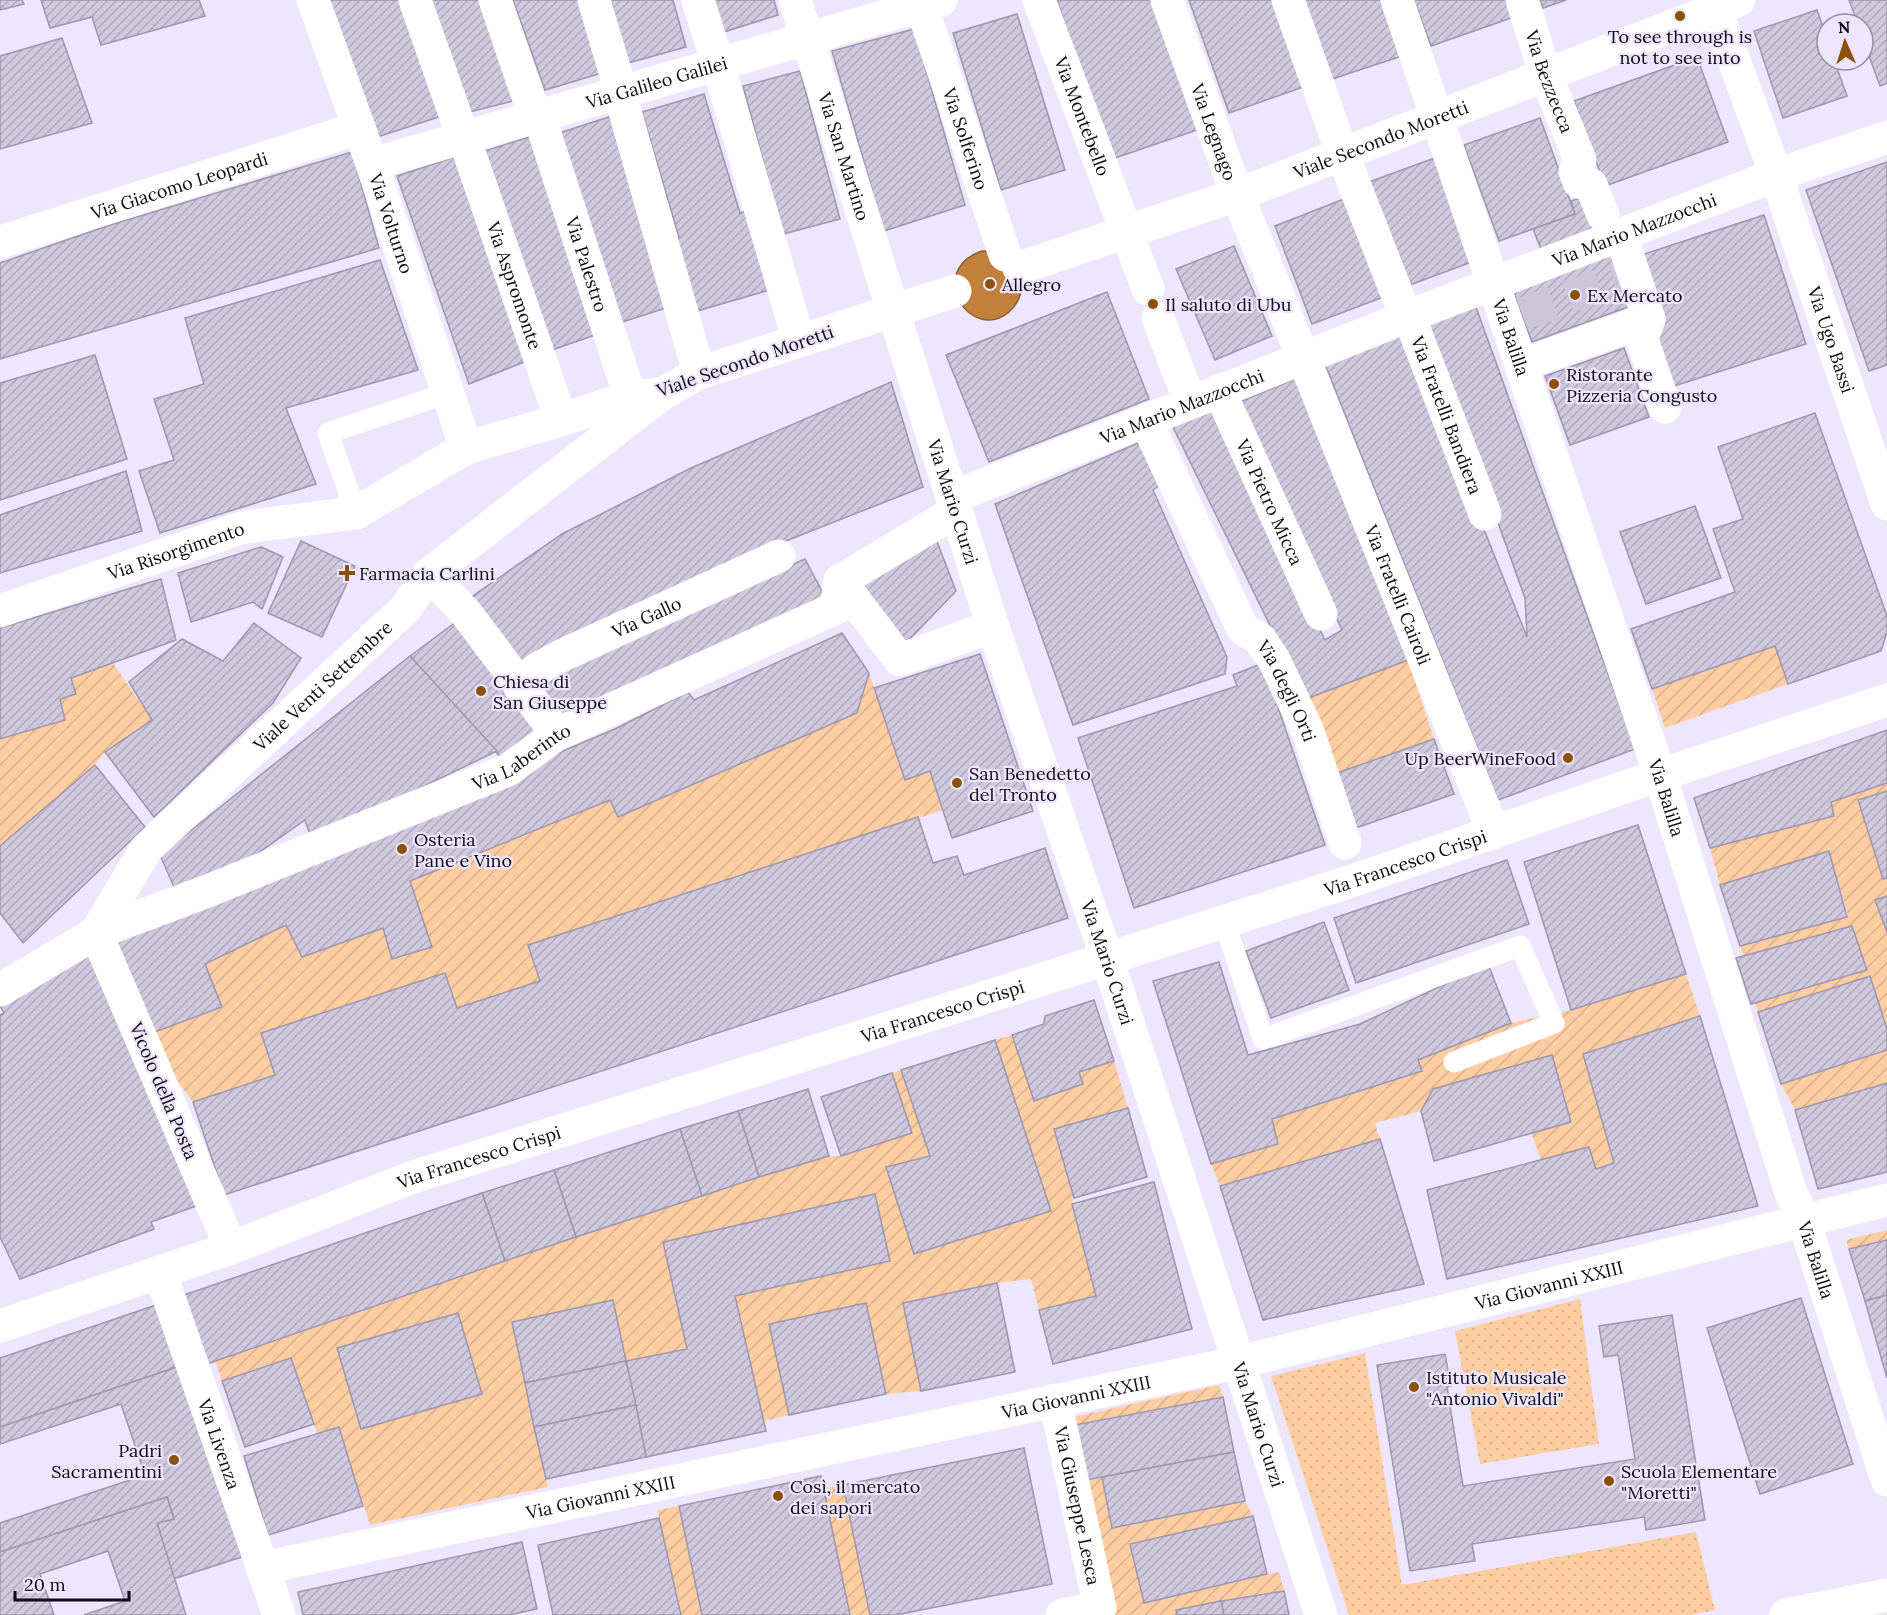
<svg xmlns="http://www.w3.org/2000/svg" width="1887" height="1615" font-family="Lora,serif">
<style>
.park{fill:url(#park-dots)}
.garden{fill:url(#garden-furrows)}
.water{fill:#c2803d;stroke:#8c5d30;stroke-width:1.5}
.building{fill:url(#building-hatch);stroke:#9d96ac;stroke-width:1.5}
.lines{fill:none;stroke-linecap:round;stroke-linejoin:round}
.street-tunnel{stroke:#ccc5db;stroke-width:33;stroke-dasharray:33 16;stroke-linecap:butt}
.lane{stroke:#fff;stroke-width:21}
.street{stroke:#fff;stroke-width:33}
.secondary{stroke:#fff;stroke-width:33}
.poi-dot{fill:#8a5108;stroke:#ede6fe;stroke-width:2}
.labels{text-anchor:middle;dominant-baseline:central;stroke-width:4.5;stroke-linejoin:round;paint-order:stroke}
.poi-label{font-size:18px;fill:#0e0b13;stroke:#ede6fe;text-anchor:start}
.street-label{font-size:18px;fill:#0e0b13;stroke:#ede6fe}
</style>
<defs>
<pattern id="park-dots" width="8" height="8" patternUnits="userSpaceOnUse" patternTransform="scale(1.5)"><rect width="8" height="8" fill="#fecda1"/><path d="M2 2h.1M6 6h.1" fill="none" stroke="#d8af8a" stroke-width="1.8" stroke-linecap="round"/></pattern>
<pattern id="garden-furrows" width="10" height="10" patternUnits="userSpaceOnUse" patternTransform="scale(1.5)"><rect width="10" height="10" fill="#fecda1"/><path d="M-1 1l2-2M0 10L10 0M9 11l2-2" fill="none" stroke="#d8af8a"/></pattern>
<pattern id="building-hatch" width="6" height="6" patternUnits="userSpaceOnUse" patternTransform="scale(1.5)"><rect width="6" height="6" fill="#cfc8df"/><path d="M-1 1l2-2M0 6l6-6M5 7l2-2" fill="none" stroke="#b1aabe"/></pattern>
</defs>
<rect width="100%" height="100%" fill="#ede6fe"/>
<g class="park">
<path d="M1580 1299 1599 1444 1480 1464 1455 1331Z"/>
<path d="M1365 1353 1402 1585 1696 1532 1715 1610 1690 1615H1349L1271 1376Z"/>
</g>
<g class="garden">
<path d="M1775 646 1788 684 1665 728 1652 689Z"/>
<path d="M1408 660 1434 739 1334 774 1306 699Z"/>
<path d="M113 663 152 720 105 752 95 765 0 846V739L65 720 60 699 76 694 71 678Z"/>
<path d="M869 673 905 780 930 771 943 810 529 945 540 981 457 1008 445 973 275 1075 193 1102 144 1036 222 1008 205 964 286 925 383 928 392 959 431 947 410 881 610 800 618 816 856 713Z"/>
<path d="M1887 783 1883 879 1887 878V1029L1870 976 1758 1012 1755 1003 1867 970 1852 927 1743 956 1740 946 1848 915 1829 851 1720 885 1710 848 1834 816 1831 802Z"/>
<path d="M1686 974 1700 1016 1583 1054 1614 1163 1596 1169 1541 1160 1531 1133 1571 1122 1552 1055 1433 1089 1421 1111 1375 1123 1380 1139 1220 1186 1211 1164 1278 1144 1272 1119 1422 1071 1418 1060 1511 1023 1571 1010Z"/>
<path d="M1012 1035 1034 1101 1083 1084 1079 1072 1114 1061 1128 1108 1054 1129 1074 1198 1072 1204 1096 1296 1039 1310 1031 1279 997 1283 903 1303 921 1391 886 1394 866 1303 770 1324 789 1415 764 1421 735 1296 890 1261 875 1194 663 1242 687 1349 626 1361 512 1322 548 1487 370 1525 339 1427 317 1433 291 1358 222 1381 215 1361C419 1291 623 1219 829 1156H841L911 1133 892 1073 901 1070 930 1156 886 1168 914 1253 1051 1211 995 1040Z"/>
<path d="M1887 1050V1083L1795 1110 1781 1084Z"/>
<path d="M1887 1230V1240L1849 1249 1846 1240Z"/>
<path d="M1219 1385 1223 1397 1075 1425 1102 1477 1112 1527 1245 1501 1253 1516 1131 1544 1144 1603 1279 1572 1284 1591 1221 1601 1177 1615H1086L1059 1420Z"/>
<path d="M843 1485 870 1615H850L823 1488Z"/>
<path d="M679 1506 702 1615H681L659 1518 658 1510Z"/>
</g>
<path class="water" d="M982 251H994L1022 278C1022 292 1020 302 1009 312 971 344 924 271 982 251Z"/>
<g class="building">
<path d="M0 0H22L24 4 0 10Z"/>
<path d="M41 0H199L205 16 101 45 92 17 50 28Z"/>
<path d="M328 0H403L442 116 374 138Z"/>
<path d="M432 0H480L513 101 469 112Z"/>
<path d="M513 0H579L602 73 545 90Z"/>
<path d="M611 0H673L686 47 628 63Z"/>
<path d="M714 0H774L778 15 724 32Z"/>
<path d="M1057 0H1153L1197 130 1112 159Z"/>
<path d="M1189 0H1276L1306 86 1229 113Z"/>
<path d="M1299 0H1387L1405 55 1326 81Z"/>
<path d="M1414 0H1508L1514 17 1431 46Z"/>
<path d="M1540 0H1566L1543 8Z"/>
<path d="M1849 0H1887V83L1880 86 1863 39V24H1858Z"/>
<path d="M1817 10 1827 38V60H1834L1847 96 1783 118 1754 31Z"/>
<path d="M1017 14 1065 170 1001 190 953 33Z"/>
<path d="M914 29 965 205 884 231 832 51Z"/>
<path d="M62 38 92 123 0 149V56Z"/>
<path d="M1697 57 1728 142 1605 186 1574 101Z"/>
<path d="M800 71 840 219 783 234 743 86Z"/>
<path d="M704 94 740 213 750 210 773 289 690 313 669 244 679 237 642 112Z"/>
<path d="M612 116 672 306 616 324 556 134Z"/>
<path d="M1540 118 1575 214 1499 241 1464 145Z"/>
<path d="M532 136 598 334 549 351 482 152Z"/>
<path d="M352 152 379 248 0 359V263L107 226Z"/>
<path d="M461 155 529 360 469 384 397 176Z"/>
<path d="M1440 156 1477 260 1407 286 1369 182Z"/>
<path d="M1887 162V365L1869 371 1806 190Z"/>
<path d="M1586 196 1597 227 1541 249 1533 229 1575 214 1571 201Z"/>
<path d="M1349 197 1386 296 1312 324 1275 226Z"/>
<path d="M1764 215 1806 344 1674 386 1632 258Z"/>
<path d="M1234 246 1272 336 1215 360 1176 269Z"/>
<path d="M1620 249 1639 303 1532 342 1512 287Z"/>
<path d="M380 260 418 370 286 408 316 484 160 533 139 471 174 460 154 399 204 384 185 318Z"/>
<path d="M1107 292 1149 399 989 462 946 355Z"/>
<path d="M1476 307 1635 749 1498 800 1325 364 1405 332 1527 637 1525 598 1427 325Z"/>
<path d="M1624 348 1649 417 1570 445 1545 376Z"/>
<path d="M95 355 127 459 0 500V383Z"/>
<path d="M1295 379 1408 660 1306 699 1172 425 1213 407 1325 640 1342 630 1237 403Z"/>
<path d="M891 382 923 487 763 550 523 675 467 600 562 534 691 468Z"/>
<path d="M1815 413 1887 616V632L1881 651 1788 684 1775 646 1652 689 1631 629 1735 592 1713 529 1743 519 1718 447Z"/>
<path d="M1143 441 1163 483 1153 490 1227 657 1225 674 1073 725 995 504Z"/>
<path d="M126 471 142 531 0 573V515Z"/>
<path d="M1695 506 1721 578 1646 604 1620 532Z"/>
<path d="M936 539 956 591 907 642 855 583Z"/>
<path d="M301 541 355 566 322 637 268 613Z"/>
<path d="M261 547 283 557 262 609 253 602 191 622 178 573Z"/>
<path d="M805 559 826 599 560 719 537 687 545 675Z"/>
<path d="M161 579 176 640 71 678 76 694 60 699 65 720 0 739V628Z"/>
<path d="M464 616 546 726 503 760 410 656Z"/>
<path d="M254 623 301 658 273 703 154 817 105 752 152 720 129 682 182 639 223 661Z"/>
<path d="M842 633 869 673 857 713 618 817 610 800 410 881 432 947 392 959 383 928 302 957 286 925 205 964 222 1007 144 1036 107 945 617 728 688 692 694 700Z"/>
<path d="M980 654 1033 811 952 838 930 771 905 780 874 688Z"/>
<path d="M410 656 497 751 312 840 305 820 227 875 174 887 160 855Z"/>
<path d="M1263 663 1325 845 1134 908 1078 738 1237 686 1233 675Z"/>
<path d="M1887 730V783L1831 802 1834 816 1710 848 1694 798Z"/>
<path d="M1434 739 1454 794 1344 832 1334 774Z"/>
<path d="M95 765 145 827 23 943 0 913V846Z"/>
<path d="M1887 791V878L1883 879 1858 800Z"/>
<path d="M918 817 933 863 957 856 964 875 1045 848 1068 918 224 1195 193 1102 275 1075 261 1033 445 973 457 1008 540 981 528 945Z"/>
<path d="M1638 825 1686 974 1571 1010 1524 862Z"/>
<path d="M1829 851 1847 917 1740 946 1720 885Z"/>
<path d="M1507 860 1529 924 1356 983 1334 918Z"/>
<path d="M1887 896V932L1875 900Z"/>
<path d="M1324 922 1349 990 1271 1018 1246 951Z"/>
<path d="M1852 926 1867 970 1751 1004 1736 958Z"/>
<path d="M95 951 202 1204 151 1222 154 1229 20 1279 0 1237V1015L4 1013 0 1006Z"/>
<path d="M1219 962 1248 1055 1360 1024 1488 964 1511 1023 1418 1060 1422 1071 1272 1119 1278 1144 1211 1164 1153 981Z"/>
<path d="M1870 976 1887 1029V1050L1781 1084 1758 1012Z"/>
<path d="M1094 1000 1114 1061 1079 1072 1083 1084 1034 1101 1012 1035 1044 1024 1045 1016Z"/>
<path d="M1700 1016 1758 1206 1447 1279 1427 1190 1589 1147 1596 1169 1614 1163 1583 1054Z"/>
<path d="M995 1040 1051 1211 914 1254 886 1167 930 1156 901 1070Z"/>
<path d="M1552 1055 1571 1122 1434 1161 1421 1111 1433 1089Z"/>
<path d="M892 1073 912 1133 841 1156 821 1097Z"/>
<path d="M1887 1083V1172L1818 1189 1795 1110Z"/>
<path d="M808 1089 829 1156 759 1177 738 1111Z"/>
<path d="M1128 1108 1147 1177 1074 1198 1054 1129Z"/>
<path d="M738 1111 759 1177 702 1196 680 1129Z"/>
<path d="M680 1129 702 1196 576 1237 554 1170Z"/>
<path d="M1380 1139 1424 1284 1263 1320 1220 1186Z"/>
<path d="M554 1170 576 1237 505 1261 482 1193Z"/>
<path d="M1154 1182 1192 1329 1053 1364 1039 1310 1096 1296 1072 1204Z"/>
<path d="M482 1193 505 1261 204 1365 181 1296Z"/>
<path d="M875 1194 890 1261 735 1296 766 1431 646 1457 626 1361 687 1349 663 1242Z"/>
<path d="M1887 1240V1295L1865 1301 1849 1249Z"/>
<path d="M997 1283 1015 1372 921 1391 903 1303Z"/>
<path d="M1887 1295V1378L1865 1301Z"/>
<path d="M1801 1298 1853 1464 1760 1494 1707 1328Z"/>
<path d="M613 1300 626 1361 525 1383 512 1322Z"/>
<path d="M866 1303 886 1394 789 1415 769 1324Z"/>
<path d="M156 1305 177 1367 0 1427V1358Z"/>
<path d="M458 1313 482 1394 361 1429 337 1348Z"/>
<path d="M1672 1315 1705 1520 1646 1530 1644 1517 1472 1544 1475 1561 1410 1571 1377 1365 1445 1354 1451 1386 1447 1387 1463 1486 1635 1459 1618 1355 1604 1357 1599 1326Z"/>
<path d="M291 1358 314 1424 245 1447 222 1381Z"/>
<path d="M626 1361 636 1405 534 1427 525 1383Z"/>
<path d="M177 1367 242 1557 173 1579 157 1523 174 1519 167 1497 0 1552V1523L145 1475 121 1404 0 1444V1427Z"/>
<path d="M1223 1397 1234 1452 1086 1480 1075 1425Z"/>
<path d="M636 1405 646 1457 546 1479 534 1427Z"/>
<path d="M339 1427 363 1506 268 1535 244 1456Z"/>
<path d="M1024 1448 1052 1584 896 1615H870L843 1485Z"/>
<path d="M1234 1452 1245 1501 1112 1528 1102 1477Z"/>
<path d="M821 1476 850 1615H702L679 1506Z"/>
<path d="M167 1497 174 1519 157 1523 186 1615H84L125 1601 108 1551 40 1574 54 1615H0V1552Z"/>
<path d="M1253 1516 1267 1574 1144 1603 1130 1544Z"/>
<path d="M659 1518 681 1615H553L538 1545Z"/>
<path d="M522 1542 537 1609 509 1615H303L298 1592Z"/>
<path d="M1284 1591 1289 1615H1224L1221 1601Z"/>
<path d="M1221 1601 1224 1615H1177L1176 1610Z"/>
</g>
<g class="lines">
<path class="street-tunnel" d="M1522 314 1629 275"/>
<g class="lane">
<path d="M356 513 328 433 448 393"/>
<path d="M1224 921 1263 1039 1520 946 1554 1023 1454 1062"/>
</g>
<g class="street">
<path id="s1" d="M313 0 372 164 466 448"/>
<path d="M415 0 463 137"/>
<path d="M495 0 535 117"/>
<path d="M594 0 621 92"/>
<path d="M698 0 718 64"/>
<path id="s2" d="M1039 0 1148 289"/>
<path id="s3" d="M1167 0 1237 195 1265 262"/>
<path d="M1288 0 1342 153 1399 299"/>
<path id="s4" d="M1397 0 1660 775 1791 1193 1804 1221 1887 1480"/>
<path id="s5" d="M1522 0 1546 76 1580 160 1575 171 1579 182 1591 185"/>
<path id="s6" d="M1712 0 1776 175 1887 504"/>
<path id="s7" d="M927 22 1005 255"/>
<path d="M722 78 799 341"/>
<path d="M624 108 699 373"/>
<path id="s8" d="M544 131 630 397"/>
<path id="s9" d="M469 152 561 420"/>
<path id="s10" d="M372 164 941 0"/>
<path d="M1591 185 1603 215"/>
<path d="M1621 236 1649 319 1642 339 1665 407"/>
<path id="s11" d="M0 242 359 128"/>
<path id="s12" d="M1019 268 1237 195 1739 0"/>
<path d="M1270 275 1297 343"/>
<path id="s13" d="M1409 316 1485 514"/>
<path d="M1158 318 1185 389"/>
<path id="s14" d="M1303 357 1494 833"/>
<path d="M1521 365 1649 319"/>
<path id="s15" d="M1219 390 1321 614"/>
<path id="s16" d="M1146 421 1243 629 1260 639 1274 660 1307 729 1345 843"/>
<path id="s17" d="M953 497 1409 316 1776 175 1887 137"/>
<path d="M429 574 466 613 557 734"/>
<path d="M840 581 900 660 982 630"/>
<path id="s18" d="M0 611 244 527 356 513 466 448 561 420 630 397 662 394 699 373 955 291"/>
<path id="s19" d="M520 687 537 669 563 655 779 556"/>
<path id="s20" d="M0 990 96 933 146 849 405 609 429 574 658 397"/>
<path id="s21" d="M231 1248 96 933 205 892 508 770 557 734 836 608 840 581 945 518"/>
<path id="s22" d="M160 1272 279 1615"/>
<path id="s23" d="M0 1326 231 1248 413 1177 775 1064 1349 882 1660 775 1887 700"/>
<path id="s24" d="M1055 1400 1100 1608 1062 1615"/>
<path id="s25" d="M262 1568 1240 1362 1887 1200"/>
<path d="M1786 1615 1887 1595"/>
</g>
<path class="secondary" id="s26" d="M795 0 993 627 1107 958 1321 1615"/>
</g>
<g class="poi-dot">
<circle cx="1680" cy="16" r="6"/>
<circle cx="990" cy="284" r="6"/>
<circle cx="1575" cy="295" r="6"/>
<circle cx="1153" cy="304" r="6"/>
<circle cx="1554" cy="384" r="6"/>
<path d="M344 564h6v6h6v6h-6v6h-6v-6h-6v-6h6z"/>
<circle cx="481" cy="691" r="6"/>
<circle cx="1568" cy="758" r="6"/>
<circle cx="957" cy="783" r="6"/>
<circle cx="402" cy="849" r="6"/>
<circle cx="1414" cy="1387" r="6"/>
<circle cx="174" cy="1460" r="6"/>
<circle cx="1609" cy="1481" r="6"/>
<circle cx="778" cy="1496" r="6"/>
</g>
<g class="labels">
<g class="poi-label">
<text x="1680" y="36" text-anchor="middle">To see through is<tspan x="1680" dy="21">not to see into</tspan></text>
<text x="1002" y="284">Allegro</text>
<text x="1587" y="295">Ex Mercato</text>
<text x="1165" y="304">Il saluto di Ubu</text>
<text x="1566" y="374">Ristorante<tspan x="1566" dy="21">Pizzeria Congusto</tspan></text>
<text x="359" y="573">Farmacia Carlini</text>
<text x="493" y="681">Chiesa di<tspan x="493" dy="21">San Giuseppe</tspan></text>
<text x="1556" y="758" text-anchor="end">Up BeerWineFood</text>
<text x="969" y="773">San Benedetto<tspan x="969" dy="21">del Tronto</tspan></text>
<text x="414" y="839">Osteria<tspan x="414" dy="21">Pane e Vino</tspan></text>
<text x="1426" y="1377">Istituto Musicale<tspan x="1426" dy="21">"Antonio Vivaldi"</tspan></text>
<text x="162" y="1450" text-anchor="end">Padri<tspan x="162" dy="21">Sacramentini</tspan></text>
<text x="1621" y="1471">Scuola Elementare<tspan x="1621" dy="21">"Moretti"</tspan></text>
<text x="790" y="1486">Così, il mercato<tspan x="790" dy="21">dei sapori</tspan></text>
</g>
<g class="street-label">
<text stroke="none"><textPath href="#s5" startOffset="86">Via Bezzecca</textPath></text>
<text stroke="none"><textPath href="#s10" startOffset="296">Via Galileo Galilei</textPath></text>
<text stroke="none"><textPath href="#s2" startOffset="124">Via Montebello</textPath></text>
<text stroke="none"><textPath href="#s3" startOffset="140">Via Legnago</textPath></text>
<text stroke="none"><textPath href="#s7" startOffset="123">Via Solferino</textPath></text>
<text stroke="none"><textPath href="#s12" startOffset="384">Viale Secondo Moretti</textPath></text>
<text stroke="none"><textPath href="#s26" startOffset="164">Via San Martino</textPath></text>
<text stroke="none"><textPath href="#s11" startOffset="188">Via Giacomo Leopardi</textPath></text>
<text stroke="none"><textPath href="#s1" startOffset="237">Via Volturno</textPath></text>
<text stroke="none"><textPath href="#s17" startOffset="732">Via Mario Mazzocchi</textPath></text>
<text stroke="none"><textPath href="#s8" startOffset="140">Via Palestro</textPath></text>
<text stroke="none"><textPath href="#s9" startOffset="141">Via Aspromonte</textPath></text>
<text stroke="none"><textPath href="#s4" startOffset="356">Via Balilla</textPath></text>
<text stroke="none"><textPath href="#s6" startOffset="360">Via Ugo Bassi</textPath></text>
<text transform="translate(745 361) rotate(-19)">Viale Secondo Moretti</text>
<text stroke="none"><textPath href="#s17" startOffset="246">Via Mario Mazzocchi</textPath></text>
<text stroke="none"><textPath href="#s13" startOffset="106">Via Fratelli Bandiera</textPath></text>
<text stroke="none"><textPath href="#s26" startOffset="526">Via Mario Curzi</textPath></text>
<text stroke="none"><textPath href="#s15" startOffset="123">Via Pietro Micca</textPath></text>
<text stroke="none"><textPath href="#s18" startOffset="186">Via Risorgimento</textPath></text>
<text stroke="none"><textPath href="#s14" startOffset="256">Via Fratelli Cairoli</textPath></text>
<text stroke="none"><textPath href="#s19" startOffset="146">Via Gallo</textPath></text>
<text stroke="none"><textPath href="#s20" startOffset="450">Viale Venti Settembre</textPath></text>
<text stroke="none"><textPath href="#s16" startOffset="308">Via degli Orti</textPath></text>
<text stroke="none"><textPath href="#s21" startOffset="804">Via Laberinto</textPath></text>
<text stroke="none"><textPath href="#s4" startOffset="842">Via Balilla</textPath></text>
<text stroke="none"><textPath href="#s23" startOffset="1480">Via Francesco Crispi</textPath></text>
<text stroke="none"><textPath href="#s26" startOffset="1012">Via Mario Curzi</textPath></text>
<text stroke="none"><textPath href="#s23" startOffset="994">Via Francesco Crispi</textPath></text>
<text transform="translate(164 1091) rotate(67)">Vicolo della Posta</text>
<text stroke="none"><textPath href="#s23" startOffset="508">Via Francesco Crispi</textPath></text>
<text stroke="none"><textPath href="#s4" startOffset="1328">Via Balilla</textPath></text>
<text stroke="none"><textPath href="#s25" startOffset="1318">Via Giovanni XXIII</textPath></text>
<text stroke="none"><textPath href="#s25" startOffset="832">Via Giovanni XXIII</textPath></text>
<text stroke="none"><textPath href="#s26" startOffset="1498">Via Mario Curzi</textPath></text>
<text stroke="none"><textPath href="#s22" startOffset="182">Via Livenza</textPath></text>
<text stroke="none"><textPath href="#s25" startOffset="346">Via Giovanni XXIII</textPath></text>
<text stroke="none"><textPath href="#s24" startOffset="108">Via Giuseppe Lesca</textPath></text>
</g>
</g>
<g transform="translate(1845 42) rotate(357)"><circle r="28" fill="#ede6fe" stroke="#948ea0" stroke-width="1.5"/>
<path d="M0-4.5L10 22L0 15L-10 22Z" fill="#8a5108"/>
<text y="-9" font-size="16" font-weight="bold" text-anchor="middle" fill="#0e0b13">N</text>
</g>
<path d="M15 1591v9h114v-9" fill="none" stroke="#0e0b13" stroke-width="3"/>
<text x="24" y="1591" font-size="18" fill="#0e0b13" stroke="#ede6fe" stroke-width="4.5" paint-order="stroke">20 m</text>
</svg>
